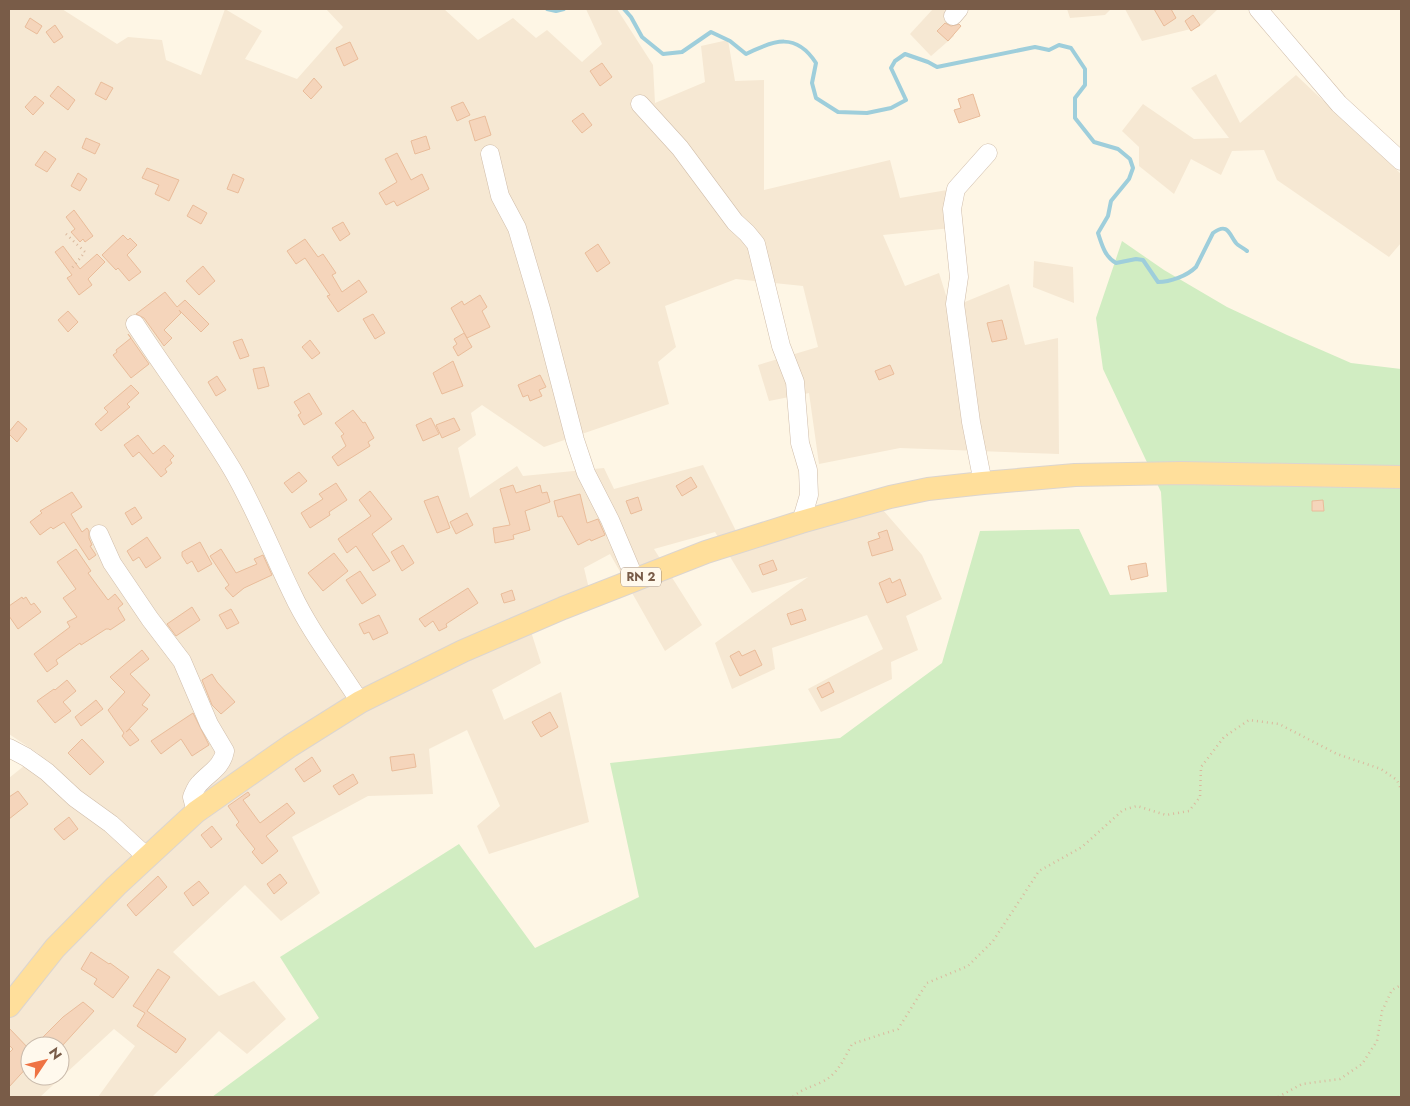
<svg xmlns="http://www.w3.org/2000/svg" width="1410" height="1106" font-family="Jost,sans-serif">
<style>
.residential{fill:#f6e8d3;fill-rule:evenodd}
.green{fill:#d1edc2}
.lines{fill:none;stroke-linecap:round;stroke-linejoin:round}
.stream{stroke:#9ecedb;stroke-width:4}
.building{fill:#f5d5bb;stroke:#e9bc9a}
.minor-casing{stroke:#d0bdaa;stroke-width:19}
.major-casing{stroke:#dcd5cf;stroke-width:24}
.path{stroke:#dab99e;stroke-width:2.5;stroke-dasharray:1 4;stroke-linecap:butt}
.minor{stroke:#fff;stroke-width:18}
.major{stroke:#ffdf9b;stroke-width:22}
.labels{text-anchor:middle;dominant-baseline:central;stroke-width:4;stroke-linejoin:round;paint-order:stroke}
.shield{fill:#fff9ed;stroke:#a18b7a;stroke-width:1}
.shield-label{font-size:12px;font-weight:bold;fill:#795c48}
</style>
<rect width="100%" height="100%" fill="#fef6e5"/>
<g class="residential">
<path d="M9 9H62L117 44 128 37 162 40 166 60 201 75 225 9 262 31 245 59 297 79 343 27 326 9H444L478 40 513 18 536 38 547 30 582 62 602 44 586 9H617L653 65 655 103 705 82 701 46 728 40 735 81 764 80V190L890 160 900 198 953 189 961 227 883 235 905 286 939 273 950 308 1009 284 1025 345 1058 338 1059 454 900 448 819 464 809 393 769 401 758 365 818 347 803 286 736 279 665 306 676 347 658 362 669 404 544 447 482 405 471 413 476 435 458 448 470 498 517 466 523 476 604 468 614 489 703 465 744 547 883 510 922 555 942 599 906 616 918 650 891 662 892 679 821 712 808 689 883 649 867 615 772 648 775 669 732 689 715 643 808 577 752 593 715 532 654 549 702 625 665 651 610 554 584 568 590 593 527 619 541 663 492 690 504 720 561 692 589 822 489 854 477 826 500 806 467 730 429 749 433 794 368 796 292 837 320 893 281 921 245 885 173 952 219 996 254 981 286 1019 247 1054 219 1031 152 1097H98L135 1046 114 1029 40 1097H9V778L39 754 9 734ZM30 1046H60V1076H30Z"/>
<path d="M933 9H944L954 36 931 56 910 34Z"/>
<path d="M1067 9H1111L1105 15 1070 18Z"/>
<path d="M1125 9H1218L1199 27 1142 41Z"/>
<path d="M1216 74 1240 123 1296 75 1401 174V243L1389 257 1277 180 1264 150 1232 151 1221 175 1191 159 1174 194 1139 166V147L1122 131 1143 104 1194 139 1229 138 1191 88Z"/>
<path d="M1034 261 1073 267 1074 303 1033 287Z"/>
</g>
<path class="green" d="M1122 241 1164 270 1227 307 1287 335 1351 363 1401 369V1097H212L319 1018 280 957 459 844 535 948 639 897 610 763 840 738 942 663 980 531 1079 529 1110 595 1167 592 1161 492 1103 369 1096 318Z"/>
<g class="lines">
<g class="stream">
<path d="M547 9 556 11 564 9"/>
<path d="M624 9 631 17 642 37 663 54 682 52 711 32 730 41 746 54C774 40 796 32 816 63L812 83 816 98 838 112 867 113 891 108 906 100 891 68 895 61 905 54 928 62 937 67 1035 47 1049 50 1059 45 1071 48 1085 69V85L1075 98V118L1094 142 1118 149 1130 159 1133 168 1129 179 1111 201 1108 216 1098 233C1102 245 1105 257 1116 263L1136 259 1143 260 1158 282C1170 282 1187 276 1196 267L1213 233C1228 222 1229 234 1236 243 1238 246 1244 248 1247 251"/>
</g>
</g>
<g class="building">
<path d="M1154 9H1171L1176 18 1164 26Z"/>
<path d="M1193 15 1200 25 1191 31 1185 21Z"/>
<path d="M30 18 42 26 37 34 25 27Z"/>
<path d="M945 23 951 26 959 24 961 26 948 41 937 31Z"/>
<path d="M55 25 63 37 54 43 46 32Z"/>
<path d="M350 42 358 59 344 66 336 48Z"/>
<path d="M602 63 612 77 600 86 590 71Z"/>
<path d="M314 78 322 87 311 99 303 91Z"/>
<path d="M101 82 113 88 106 100 95 94Z"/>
<path d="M58 86 75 100 68 110 50 96Z"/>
<path d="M973 94 980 116 959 123 954 110 961 108 958 99Z"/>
<path d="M35 96 44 103 33 115 25 107Z"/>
<path d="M463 102 470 115 457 121 451 107Z"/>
<path d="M583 113 592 125 582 133 572 121Z"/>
<path d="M485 116 491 135 475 141 469 121Z"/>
<path d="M426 136 430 149 415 154 411 141Z"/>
<path d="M86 138 100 144 95 154 82 148Z"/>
<path d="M45 151 56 159 47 172 35 165Z"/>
<path d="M397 153 411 180 422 174 429 189 397 206 394 201 386 205 379 193 397 182 385 159Z"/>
<path d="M147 168 179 180 169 201 155 194 159 185 142 178Z"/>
<path d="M78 173 87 179 80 191 71 186Z"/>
<path d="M233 174 244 179 238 193 227 189Z"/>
<path d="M193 205 207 213 201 224 187 216Z"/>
<path d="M74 210 93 236 85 242 83 239 80 242 71 232 75 229 66 217Z"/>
<path d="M343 222 350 234 340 241 332 228Z"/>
<path d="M123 235 128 240 130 238 137 245 127 255 141 272 129 281 118 268 116 270 102 255Z"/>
<path d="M305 239 318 257 323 254 336 273 332 275 342 292 359 280 367 292 338 312 327 296 330 295 305 258 296 264 287 251Z"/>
<path d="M598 244 610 263 597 272 585 253Z"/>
<path d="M63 246 80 269 97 254 105 262 88 279 92 285 79 295 67 278 72 275 55 252Z"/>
<path d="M203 266 215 281 199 295 186 281Z"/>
<path d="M165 292 177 307 185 300 209 324 201 332 179 310 181 313 164 330 172 338 164 346 144 318 136 314Z"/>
<path d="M480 295 487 307 482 311 490 327 467 338 451 308 462 301 464 305Z"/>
<path d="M68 311 78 322 68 332 58 320Z"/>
<path d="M373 314 385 333 375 339 363 319Z"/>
<path d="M1002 320 1007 339 992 342 987 323Z"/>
<path d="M464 333 472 347 458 356 453 347 457 344 454 339Z"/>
<path d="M128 334 149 364 131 378 113 355 117 352 116 350 131 338Z"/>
<path d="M242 339 249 356 240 359 233 342Z"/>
<path d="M310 340 320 353 312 359 302 347Z"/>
<path d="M453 361 463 386 442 394 433 373Z"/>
<path d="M890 365 894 374 879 380 875 371Z"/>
<path d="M264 367 269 386 258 389 253 369Z"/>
<path d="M540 375 546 387 539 390 542 396 530 401 528 395 523 397 518 385Z"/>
<path d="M217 376 226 390 216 396 208 382Z"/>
<path d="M131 385 139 393 127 404 130 407 101 431 95 424 108 412 104 408Z"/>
<path d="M309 393 322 414 304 425 298 415 301 413 294 402Z"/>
<path d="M353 410 363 423 365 422 374 438 368 442 370 446 338 466 332 457 346 446 341 436 344 434 335 423Z"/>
<path d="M431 418 439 434 423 441 416 425Z"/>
<path d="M454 418 460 430 442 438 436 425Z"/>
<path d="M18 421 27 429 17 442 9 434V432Z"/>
<path d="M138 435 153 454 164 445 174 456 170 460 172 463 165 469 167 472 161 477 139 452 133 457 124 445Z"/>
<path d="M299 472 307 481 292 493 284 483Z"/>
<path d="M691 477 697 487 682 496 676 486Z"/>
<path d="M336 483 347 500 329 512 330 515 310 528 301 513 323 499 319 494Z"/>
<path d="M513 485 516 493 540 485 542 493 547 492 550 502 525 511 530 530 513 535 514 539 495 543 493 528 510 525 500 489Z"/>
<path d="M370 491 392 519 372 534 390 561 373 571 356 546 347 553 338 539 371 516 359 500Z"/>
<path d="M72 492 82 507 71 514 82 532 87 528 89 531V538L92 545 90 546 96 555 89 560 64 522 53 529 51 527 40 535 30 522 42 513 40 511Z"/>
<path d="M580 494 587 523 598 519 605 535 591 541 590 539 578 545 562 516 558 517 554 501Z"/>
<path d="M438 496 450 528 437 533 424 501Z"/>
<path d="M638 497 642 510 631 514 626 501Z"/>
<path d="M1323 500 1324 511H1312V501Z"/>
<path d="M135 507 142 518 132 525 125 513Z"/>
<path d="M467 513 473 525 456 534 450 522Z"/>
<path d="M887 530 893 550 872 556 868 542 880 538 878 533Z"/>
<path d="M147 537 161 558 146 568 139 557 133 561 127 551Z"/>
<path d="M200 542 212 564 198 572 192 561 187 564 182 556V552Z"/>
<path d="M403 545 414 563 402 571 391 552Z"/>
<path d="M76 549 91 571 88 573 108 600 115 594 123 604 118 608 125 620 110 630 109 629H106L81 645 80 643 56 660 58 664 47 672 34 654 70 627 67 622 77 617 63 598 76 589 57 562Z"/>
<path d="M221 549 236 573 257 564 254 559 263 555 272 575 244 588 233 597 225 588 229 585 210 556Z"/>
<path d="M334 553 348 571 323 591 308 573Z"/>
<path d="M773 560 777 570 763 575 759 565Z"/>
<path d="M1146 563 1148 576 1131 580 1128 566Z"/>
<path d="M360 571 376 595 362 604 346 580Z"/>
<path d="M890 578 892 583 900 579 906 595 887 603 879 583Z"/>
<path d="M468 588 478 603 446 624 447 627 439 631 433 621 425 627 419 619Z"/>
<path d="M512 590 515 600 504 603 501 594Z"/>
<path d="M22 597 23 599 26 597 31 605 34 603 41 612 18 629 9 616V606Z"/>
<path d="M192 607 200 620 176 636 167 624Z"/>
<path d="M231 609 239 623 227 629 219 615Z"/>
<path d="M802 609 806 620 791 625 787 614Z"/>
<path d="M379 615 388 633 373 640 369 632 364 634 359 624Z"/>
<path d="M142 650 149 659 130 674 150 695 142 705 148 709 126 732 130 729 139 740 130 746 122 736 124 733 108 710 125 692 110 677Z"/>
<path d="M755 650 762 665 740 676 730 656 739 651 742 656Z"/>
<path d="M212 674 217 682 235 702 221 714 212 705 202 680Z"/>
<path d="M67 680 76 691 63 702 71 711 55 723 37 701 54 689 55 690Z"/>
<path d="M829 682 834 692 822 698 817 688Z"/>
<path d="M96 700 103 709 81 726 75 717Z"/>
<path d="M550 712 558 727 541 737 532 722Z"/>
<path d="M193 713 209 745 192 756 181 739 161 754 151 741Z"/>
<path d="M82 739 104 762 90 775 68 753Z"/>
<path d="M414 754 416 767 392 771 390 757Z"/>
<path d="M312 757 321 771 304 782 295 769Z"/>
<path d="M353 774 358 783 339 795 333 786Z"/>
<path d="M18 791 28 804 9 819V797Z"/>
<path d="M248 792 250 795 243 800 260 823 287 803 295 813 266 836 278 851 262 864 252 852 255 849 236 825 239 822 228 806Z"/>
<path d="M69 817 78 829 64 840 54 829Z"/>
<path d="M212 826 222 839 211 848 201 835Z"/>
<path d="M280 874 287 883 274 894 267 884Z"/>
<path d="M158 876 167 887 136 916 127 905Z"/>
<path d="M199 881 209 893 193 906 184 893Z"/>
<path d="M91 952 109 964 110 963 129 977 113 998 94 984 97 979 81 969Z"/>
<path d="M158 969 170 977 147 1011 186 1039 176 1053 137 1026 145 1013 133 1006Z"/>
<path d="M83 1002 94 1011 62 1046H34L63 1017Z"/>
<path d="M9 1028 30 1050V1064L9 1087V1053L13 1049 9 1045Z"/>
</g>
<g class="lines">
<g class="minor-casing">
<g id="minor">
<path d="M1258 9 1339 104 1401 161"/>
<path d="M953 16 959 9"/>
<path d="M640 104 680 148 735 222 747 233 756 244 781 346 795 382 800 443 808 470 809 495 801 522"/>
<path d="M490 154 500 196 517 228 541 309 575 440 586 473 610 520 635 579"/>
<path d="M135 324C167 373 202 419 232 469 255 508 272 552 292 593 309 630 338 667 360 702"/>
<path d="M983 483 971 422 955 304 959 277 952 209 956 189 988 153"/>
<path d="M99 534 112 563 150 619 182 661 209 724 225 751C222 767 210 772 200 783 196 786 194 792 192 797L196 812"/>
<path d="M9 748 26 757 47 772 75 798 111 824 147 857"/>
</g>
</g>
<g class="major-casing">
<path id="major" d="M9 1006 55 948 116 886 196 812 290 746 360 702 463 651 563 608 706 552 801 522 890 497 928 489 983 483 1075 475 1181 473 1401 477"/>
</g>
<g class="path">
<path d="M66 234 85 252 72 268"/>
<path d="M793 1097C802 1089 811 1087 822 1082 838 1074 844 1059 852 1044L898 1029 927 983 968 966 993 941 1039 871 1082 847 1123 810 1137 806 1166 815 1189 811 1200 797 1201 767 1224 737 1249 720 1279 724 1337 754 1381 769 1397 780 1401 789"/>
<path d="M1278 1097 1302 1084 1340 1079 1362 1064 1377 1041 1382 1011 1392 990 1401 985"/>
</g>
<use href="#minor" class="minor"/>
<use href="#major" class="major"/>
</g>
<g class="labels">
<rect class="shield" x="621" y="567.5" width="40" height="19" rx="4"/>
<g class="shield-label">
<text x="641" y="577">RN 2</text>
</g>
</g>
<rect width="1410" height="1106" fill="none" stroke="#795c48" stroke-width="20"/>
<g transform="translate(45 1061) rotate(55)"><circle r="24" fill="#fff9ed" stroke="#c9baab"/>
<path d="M0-4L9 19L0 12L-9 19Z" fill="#ef7343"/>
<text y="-8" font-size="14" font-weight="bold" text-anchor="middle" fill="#795c48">N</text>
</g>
</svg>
